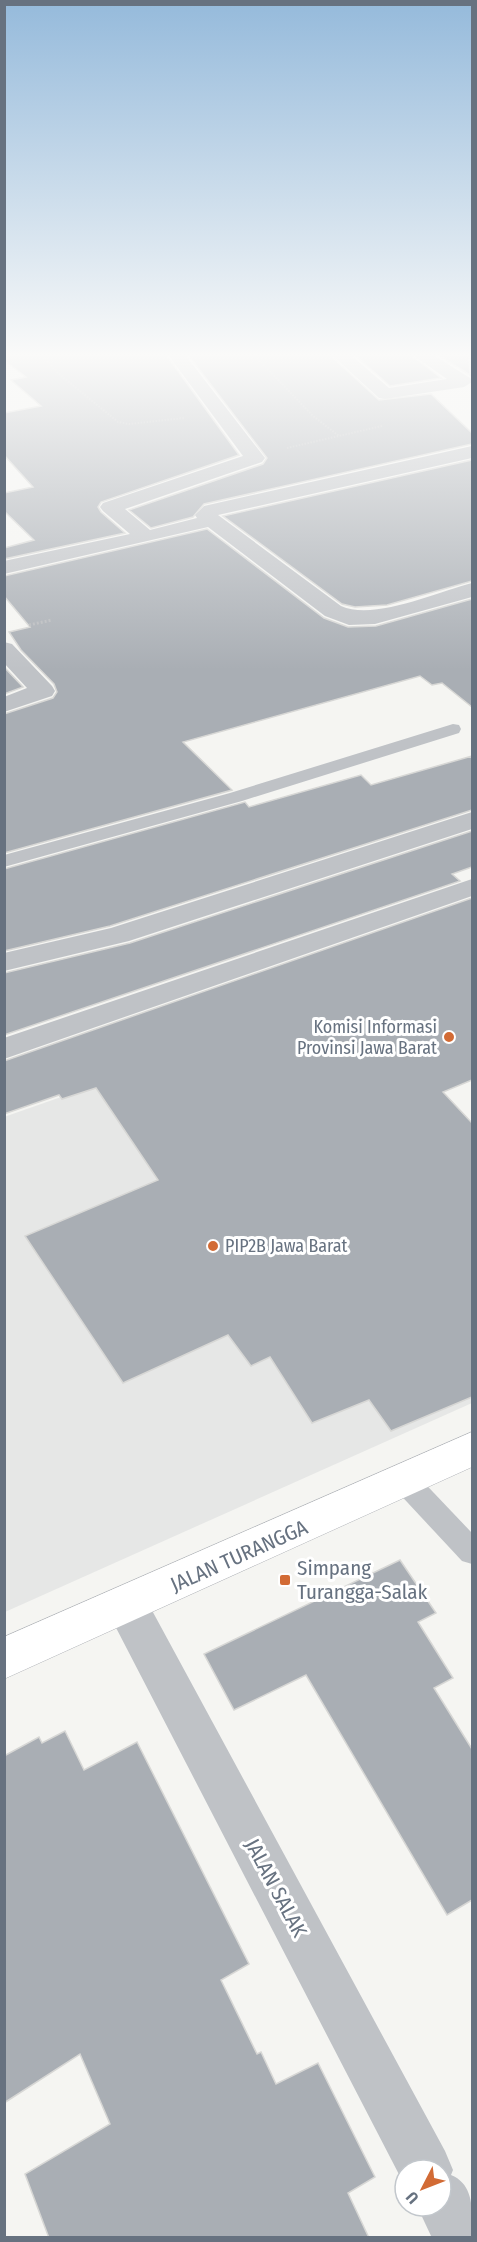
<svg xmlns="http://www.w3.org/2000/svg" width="477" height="2242" font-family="'Fira Sans Condensed',sans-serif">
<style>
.built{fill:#e6e7e6}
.building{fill:#a9aeb4;stroke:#d7d7d5;stroke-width:1.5}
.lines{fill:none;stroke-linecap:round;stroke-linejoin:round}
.secondary-casing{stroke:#b2b5ba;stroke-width:1}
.path-far1{stroke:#b9bbbe;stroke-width:2;stroke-dasharray:1.5 1.5;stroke-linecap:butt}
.path{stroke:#b9bbbe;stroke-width:3;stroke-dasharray:2 2;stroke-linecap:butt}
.service{fill:#bfc2c6;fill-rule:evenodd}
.minor{fill:#bfc2c6;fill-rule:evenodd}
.secondary{fill:#fff;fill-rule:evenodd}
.poi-dot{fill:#d26b35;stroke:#fff;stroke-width:2}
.labels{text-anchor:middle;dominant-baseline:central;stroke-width:6;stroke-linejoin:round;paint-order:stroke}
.poi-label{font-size:18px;fill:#677280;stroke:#fff;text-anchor:end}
.near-street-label{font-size:21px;fill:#677280;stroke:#fff}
.near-poi-label{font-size:21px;fill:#677280;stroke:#fff;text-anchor:start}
</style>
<rect width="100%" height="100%" fill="#f5f5f2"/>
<path class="built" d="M221 1041 345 1132 472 1292V1403L5 1612 4 1117Z"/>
<g class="building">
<path d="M4 356H167L239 455 101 502 98 507 101 512 125 533 4 559V548L34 540 4 511V493L33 487 4 455V413L41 406 11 380 26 377 4 360Z"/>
<path d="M189 356H331L379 400 431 394 472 433V444L204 504 193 517 151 528 129 510 263 464 267 458Z"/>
<path d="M356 356H412L441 378 390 386Z"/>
<path d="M440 356H469L470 375Z"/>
<path d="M472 460V581L387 605 355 607 342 604 223 516Z"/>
<path d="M207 529 324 618 348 627 376 626 472 599V707L442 683 432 685 420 676 183 742 232 790 4 853V714L53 698 57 692 54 684 21 650 9 632 30 627 4 596V576Z"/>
<path d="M4 667 23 687 4 694Z"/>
<path d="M472 756V810L110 926 4 951V869L245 802 249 807 361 775 371 785Z"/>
<path d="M472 831V867L452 874 460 881 4 1035V973L130 943Z"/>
<path d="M472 898V1080L443 1092 472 1123V1397L391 1431 369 1400 312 1423 270 1357 251 1366 228 1335 123 1383 25 1236 158 1180 96 1088 62 1099 59 1095 4 1114V1061Z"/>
<path d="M400 1560 436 1613 418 1622 453 1678 434 1688 472 1749V1900L447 1915 306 1675 234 1710 204 1654Z"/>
<path d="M65 1731 84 1770 137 1742 249 1964 221 1980 257 2054 261 2052 276 2084 318 2063 375 2177 348 2193 369 2238H49L25 2174 110 2124 80 2054 4 2103V1756L39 1737 42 1743Z"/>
</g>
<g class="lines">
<g class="secondary-casing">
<path id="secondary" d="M472 1432V1467L4 1679V1637Z"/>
</g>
<g class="path-far1">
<path d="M43 356 59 374 118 422 129 424 184 418"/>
<path d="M255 356 313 416 339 436"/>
<path d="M4 359 19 356"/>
<path d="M287 448 382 426"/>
</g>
<path class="path" d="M29 625 52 620"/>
<g class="service">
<path d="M453 724 459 725 461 729 459 733 242 801 4 867V855L230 793Z"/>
<path d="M404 1468 414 1472 472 1533V1564L462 1561 394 1488 390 1480 394 1472Z"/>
</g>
<g class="minor">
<path d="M169 356H186L265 458 262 462 125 509 150 530 197 518 195 515 204 506 472 446V458L218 515 341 606C374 621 437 592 472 583V597L375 624 349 625 325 616 208 527 4 574V561L130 534 103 511 100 507 103 503 243 456Z"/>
<path d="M333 356H352L389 388 447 379 414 356H435L470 378 472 382 464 387 385 399 379 398Z"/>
<path d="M4 642 12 644 52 686 55 691 52 696 4 712V697L27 688 4 663Z"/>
<path d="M472 812V829L129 941 4 971V953L111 928Z"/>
<path d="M472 879V896L4 1059V1038Z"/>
<path d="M127 1586 142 1592 445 2151 453 2170 451 2175C476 2185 472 2215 472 2238H432L417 2206H441V2170H405V2186L112 1620 105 1606 112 1592Z"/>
</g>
<use href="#secondary" class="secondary"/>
</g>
<linearGradient id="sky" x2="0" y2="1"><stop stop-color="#95badb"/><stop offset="0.53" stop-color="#fafaf9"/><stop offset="1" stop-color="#fafaf9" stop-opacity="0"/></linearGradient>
<rect width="477" height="670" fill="url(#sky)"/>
<g class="poi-dot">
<circle cx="449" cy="1037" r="6"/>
<circle cx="213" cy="1246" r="6"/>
<rect x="279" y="1574" width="12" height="12" rx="3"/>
</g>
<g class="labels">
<g class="poi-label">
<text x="437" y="1027">Komisi Informasi<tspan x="437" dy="21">Provinsi Jawa Barat</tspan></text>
<text x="225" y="1246" text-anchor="start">PIP2B Jawa Barat</text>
</g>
<g class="near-street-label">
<text transform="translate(239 1556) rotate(-24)">JALAN TURANGGA</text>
<text transform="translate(276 1888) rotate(62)">JALAN SALAK</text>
</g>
<g class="near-poi-label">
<text x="297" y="1568">Simpang<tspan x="297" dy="24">Turangga-Salak</tspan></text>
</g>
</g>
<rect width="477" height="2242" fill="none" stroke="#677280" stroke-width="12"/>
<g transform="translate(423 2188) rotate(228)"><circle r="28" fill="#ffffff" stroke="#c2c7cc" stroke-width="1.5"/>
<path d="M0-4.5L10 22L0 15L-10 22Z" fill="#d26b35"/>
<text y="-9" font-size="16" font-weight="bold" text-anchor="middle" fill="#677280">U</text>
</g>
</svg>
